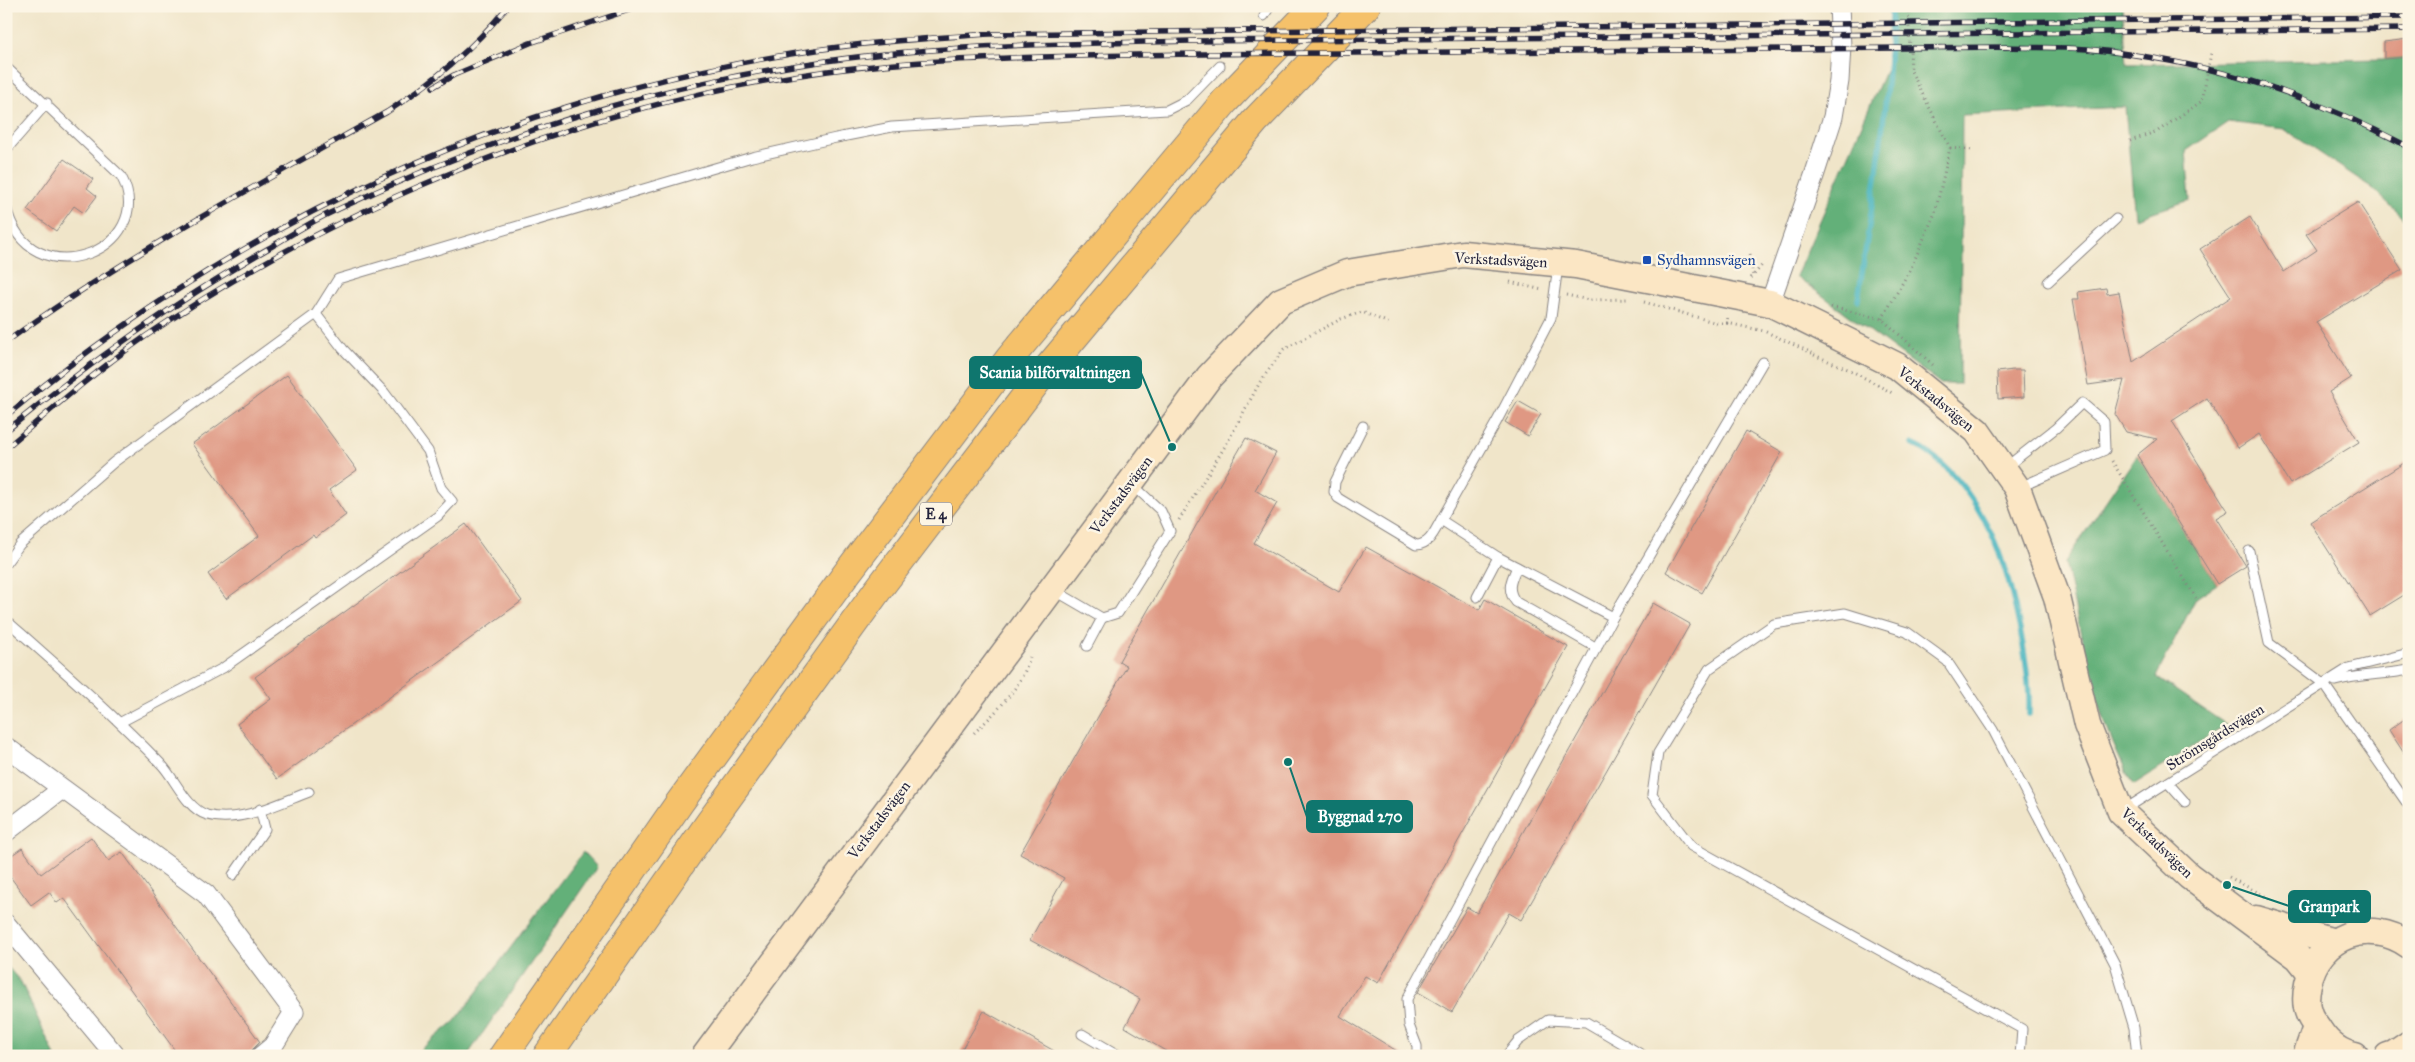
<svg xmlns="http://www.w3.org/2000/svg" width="2415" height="1062" font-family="'IM FELL Great Primer',serif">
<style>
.forest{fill:#64b079;stroke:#43695a}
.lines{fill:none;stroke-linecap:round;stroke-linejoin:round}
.stream{stroke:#44b3bf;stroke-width:5.5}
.building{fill:#df9883}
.lane-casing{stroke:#898482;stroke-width:11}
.street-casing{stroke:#898482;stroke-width:21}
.secondary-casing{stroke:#898482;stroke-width:29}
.highway-casing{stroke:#898482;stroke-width:30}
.path{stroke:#898482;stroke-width:3;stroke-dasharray:1 4;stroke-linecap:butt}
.lane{stroke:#fff;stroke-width:9}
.street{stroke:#fff;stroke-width:19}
.secondary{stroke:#fbe6c4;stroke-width:26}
.highway{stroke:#f5c16b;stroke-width:28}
.rail-casing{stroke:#22223b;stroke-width:5.5}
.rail{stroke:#fcf5e5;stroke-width:4;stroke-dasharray:11;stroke-linecap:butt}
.transit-dot{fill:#1a4fb4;stroke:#fcf5e5;stroke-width:2}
.labels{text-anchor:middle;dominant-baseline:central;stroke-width:5;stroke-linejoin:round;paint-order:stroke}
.shield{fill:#fcf5e5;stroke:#63616e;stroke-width:1}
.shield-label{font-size:14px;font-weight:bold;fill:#22223b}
.street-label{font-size:15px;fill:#22223b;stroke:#fcf5e5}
.transit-label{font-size:15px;fill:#164399;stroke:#fcf5e5;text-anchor:start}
.leader{fill:none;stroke:#0f766e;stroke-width:2}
.callout-dot{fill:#0f766e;stroke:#fcf5e5;stroke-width:2}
.callout{fill:#0f766e;stroke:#0f766e;stroke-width:2}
.callout-label{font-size:16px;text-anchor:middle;font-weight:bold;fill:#fff}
</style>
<rect width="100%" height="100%" fill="#fcf5e5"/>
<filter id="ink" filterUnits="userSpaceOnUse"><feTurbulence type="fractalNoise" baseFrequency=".02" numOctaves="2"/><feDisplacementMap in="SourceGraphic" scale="10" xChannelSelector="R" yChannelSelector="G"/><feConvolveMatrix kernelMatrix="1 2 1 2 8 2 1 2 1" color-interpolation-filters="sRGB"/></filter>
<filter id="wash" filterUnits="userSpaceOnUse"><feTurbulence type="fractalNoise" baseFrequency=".0096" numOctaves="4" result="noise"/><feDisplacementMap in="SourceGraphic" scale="20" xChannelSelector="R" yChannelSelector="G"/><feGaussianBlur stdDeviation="1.12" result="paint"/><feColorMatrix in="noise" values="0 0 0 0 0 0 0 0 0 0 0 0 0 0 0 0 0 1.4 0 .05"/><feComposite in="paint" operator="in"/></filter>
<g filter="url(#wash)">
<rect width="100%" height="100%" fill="#f0e5c9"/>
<g class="forest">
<path d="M1891 6H2122L2127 64 2384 59 2409 57V223L2371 187 2284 129 2228 122 2186 151 2190 200 2135 218 2125 107 1962 115 1960 384H1941L1796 276 1890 60Z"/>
<path d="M2137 455 2217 584 2196 598 2156 677 2227 725 2133 785C2095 717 2082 637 2065 562Z"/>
<path d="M583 852 597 867 467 1056H413L455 1021Z"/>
<path d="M6 965 21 982 55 1056H6Z"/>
</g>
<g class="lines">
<g class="stream">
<path d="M1858 300C1872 202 1890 105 1891 6"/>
<path d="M1912 444C1944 457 1970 493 1986 523 2010 567 2031 665 2029 714"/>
</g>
</g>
<g id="blocks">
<g class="building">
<path d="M2409 39V57L2384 59V42Z"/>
<path d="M64 159 93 179 87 188 97 196 84 213 74 206 56 231 27 210Z"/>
<path d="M2358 202 2402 270 2316 322 2351 378 2329 392 2359 442 2290 484 2259 434 2238 448 2207 398 2172 421 2228 511 2216 518 2246 566 2217 584 2137 455 2157 439 2126 432 2115 414 2124 380 2088 385 2073 299H2079L2078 292 2106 288 2107 294 2119 292 2133 362 2231 297 2200 249 2250 217 2284 272 2317 250 2306 234Z"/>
<path d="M2013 370H2023L2024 397 1998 399 1997 372Z"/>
<path d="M287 375 357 470 329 490 346 515 315 538 313 535 226 599 208 574 259 536 192 444Z"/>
<path d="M1518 401 1541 414 1528 436 1505 422Z"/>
<path d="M1746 431 1782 452 1702 593 1666 572Z"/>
<path d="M1246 438 1276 453 1255 490 1277 503 1254 543 1339 592 1366 547 1479 610 1485 599 1568 647 1378 983 1365 976 1340 1016 1405 1056H1174L1125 1027 1140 999 1030 940 1064 878 1020 854 1127 666 1119 661Z"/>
<path d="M2409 460V592L2370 616 2310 522Z"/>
<path d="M466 524 522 601 277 779 237 724 271 699 255 677Z"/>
<path d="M1653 603 1690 624 1521 920 1509 913 1452 1012 1418 992 1467 907 1477 913Z"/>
<path d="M2409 716V761L2389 730Z"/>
<path d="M91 837 108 861 122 852 260 1042 246 1056H179L64 898 57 903 49 892 31 905 6 871V859L22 848 41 874Z"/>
<path d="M984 1011 1063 1056H958Z"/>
</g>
</g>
</g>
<g filter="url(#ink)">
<use href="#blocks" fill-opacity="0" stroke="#898482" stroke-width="1"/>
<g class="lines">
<g class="lane-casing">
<g id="lane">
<path d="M1264 16 1270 6"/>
<path d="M6 67 121 176C161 250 27 301 6 206"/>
<path d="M6 150 47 103"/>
<path d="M2048 282 2116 219"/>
<path d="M1363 426 1335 482 1334 492 1338 498 1416 545C1430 545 1435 530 1441 520"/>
<path d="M2006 467 2056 428 2082 403 2104 422 2105 450 2020 487"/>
<path d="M2249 551 2269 643 2324 684 2409 806"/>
<path d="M6 563 20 544 114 462 316 314 338 279 752 157 836 138 892 127 1167 110 1187 100 1220 66"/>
<path d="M1517 567C1511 580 1506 590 1516 602L1597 648"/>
<path d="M1054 590 1102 618 1118 613 1170 531 1161 511 1133 485"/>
<path d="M1477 597 1498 557"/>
<path d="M1613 617 1763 362"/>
<path d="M6 620C59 667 113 714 162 765 175 779 187 809 207 815 240 824 279 803 309 792"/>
<path d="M1087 646 1102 618"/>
<path d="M2335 681C2359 674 2384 675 2409 670"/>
<path d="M121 722 223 668 438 516 452 501 441 488 428 451 384 392 343 349 316 314"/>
<path d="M2168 783 2185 802"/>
<path d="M2122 811 2349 668 2409 653"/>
<path d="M233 875 265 829 260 809"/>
<path d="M1082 1034 1120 1056"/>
<path d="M1417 1056V1046L1409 1025 1407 999 1613 617 1498 557 1441 520 1497 421 1551 318 1558 266"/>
<path d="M1506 1056 1518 1041 1548 1020 1586 1022 1644 1056"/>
<path d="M2020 1056 2022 1029 1691 846 1652 795 1658 753 1709 669 1774 624 1845 613 1907 632 1947 661 1993 730 2115 964 2134 1028 2137 1056"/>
</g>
</g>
<g class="street-casing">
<g id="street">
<path d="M1770 303 1814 176 1833 117 1839 81 1841 46 1839 6"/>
<path d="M6 747 206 894 294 1012 273 1046 261 1056"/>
<path d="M6 832 62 789"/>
<path d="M6 924 116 1056"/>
</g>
</g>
<g class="secondary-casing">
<g id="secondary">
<path d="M2256 919 2334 942"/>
<path d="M705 1056 1209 377 1281 301 1347 273 1463 254 1576 265 1770 303 1897 366 1977 431 2017 488 2057 597 2087 725 2121 812 2189 876 2298 957 2310 972"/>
<path d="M2306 1056 2316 1027"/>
<path d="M2355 1056C2339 1053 2328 1044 2319 1030 2316 1025 2311 1020 2309 1014 2305 1005 2306 993 2308 984 2318 935 2369 917 2409 945"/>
<path d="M2388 1056 2394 1054 2409 1044"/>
</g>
</g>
<g class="highway-casing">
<g id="highway">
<path d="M503 1056 680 802 847 573 1010 358 1225 101 1316 6"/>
<path d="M547 1056 708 825 877 591 1038 380 1255 121 1366 6"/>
</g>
</g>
<g class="path">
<path d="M2130 141 2158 131 2202 101 2211 53"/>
<path d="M1950 148 1974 150"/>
<path d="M1750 254 1753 276"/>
<path d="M1751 278 1763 264"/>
<path d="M1510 282 1542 290"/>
<path d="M1566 295 1589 300 1629 299"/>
<path d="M1644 302 1717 323H1727L1728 316"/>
<path d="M1831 307 1882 319 1933 365"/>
<path d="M1882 319 1911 268 1935 213 1950 148 1911 71 1908 6"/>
<path d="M1727 323 1764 331 1814 354"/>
<path d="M1814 355 1850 370 1894 394"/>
<path d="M2112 461 2196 598"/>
<path d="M1179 520 1227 443 1260 382 1284 349 1341 319 1362 312 1389 323"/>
<path d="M974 733C996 712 1022 687 1030 657"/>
<path d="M2229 877 2270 899"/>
</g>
<use href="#lane" class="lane"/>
<use href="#street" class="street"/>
<use href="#secondary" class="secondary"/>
<use href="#highway" class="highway"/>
<g class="rail-casing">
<g id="rail">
<path d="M433 87 454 75 530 43 641 6"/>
<path d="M6 342C127 255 257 185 387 112 434 81 472 50 508 6"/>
<path d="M6 416C244 218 517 93 823 49 878 41 934 38 990 34L2409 17"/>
<path d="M6 431C89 363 176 301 269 248 289 236 309 223 330 213 486 138 654 85 826 61 947 44 1069 44 1191 41L2409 29"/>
<path d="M6 448C52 409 97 370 146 336 346 200 588 103 828 71 911 60 996 58 1080 56 1171 54 1262 53 1354 53 1571 51 1789 49 2007 47 2033 48 2060 47 2087 49 2207 61 2302 91 2409 147"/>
</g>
</g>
<use href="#rail" class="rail"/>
</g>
</g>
<rect class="transit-dot" x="1642" y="255" width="10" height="10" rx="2.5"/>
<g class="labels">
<rect class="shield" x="920" y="502.5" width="32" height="23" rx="4"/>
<g class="shield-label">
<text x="936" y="514">E 4</text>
</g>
<g class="street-label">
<text transform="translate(1501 260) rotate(3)">Verkstadsvägen</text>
<text transform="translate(1936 399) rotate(39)">Verkstadsvägen</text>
<text transform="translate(1121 495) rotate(-53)">Verkstadsvägen</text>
<text transform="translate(2215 737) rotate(-32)">Strömsgårdsvägen</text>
<text transform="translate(879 820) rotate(-53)">Verkstadsvägen</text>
<text transform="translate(2157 843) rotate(44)">Verkstadsvägen</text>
</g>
<g class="transit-label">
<text x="1657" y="260">Sydhamnsvägen</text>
</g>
</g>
<path class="leader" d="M1172 447L1141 373M1288 762L1307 817M2227 885L2289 906"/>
<g class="callout-dot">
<circle cx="1172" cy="447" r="5"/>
<circle cx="1288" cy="762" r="5"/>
<circle cx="2227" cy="885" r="5"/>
</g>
<g class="callout">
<rect x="970" y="357" width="171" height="31" rx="5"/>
<rect x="1307" y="801" width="105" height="31" rx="5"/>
<rect x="2289" y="891" width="81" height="31" rx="5"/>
</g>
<g class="callout-label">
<text x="1055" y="378">Scania bilförvaltningen</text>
<text x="1360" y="822">Byggnad 270</text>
<text x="2329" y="912">Granpark</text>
</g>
<rect width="2415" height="1062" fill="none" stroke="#fcf5e5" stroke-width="25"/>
</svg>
